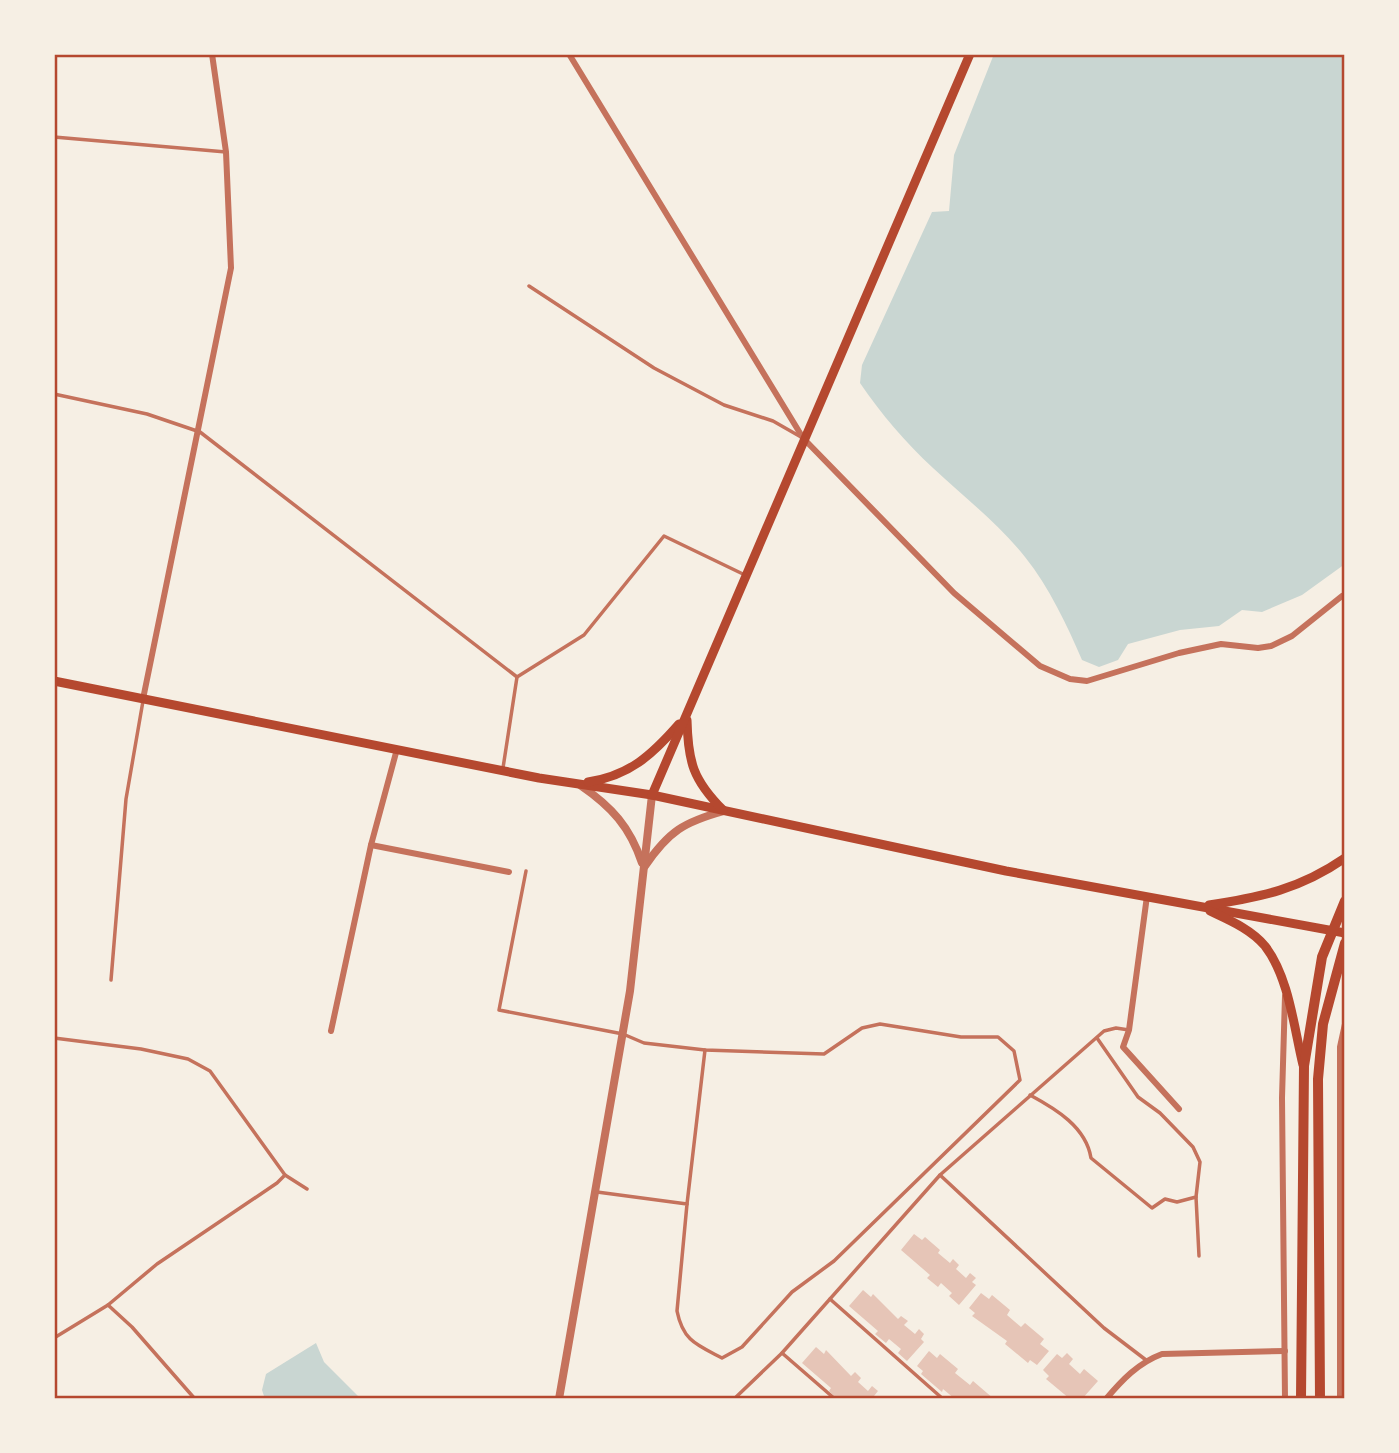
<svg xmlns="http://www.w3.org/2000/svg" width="1399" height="1453" font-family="Figtree,sans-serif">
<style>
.water{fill:#c9d6d2}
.building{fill:#e6c5b7}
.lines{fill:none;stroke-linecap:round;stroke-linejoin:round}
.service{stroke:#c5725c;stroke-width:3.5}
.minor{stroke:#c5725c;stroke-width:6}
.tertiary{stroke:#c5725c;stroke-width:8}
.secondary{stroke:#b5482f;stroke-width:9}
.primary{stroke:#b5482f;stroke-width:10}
.neatline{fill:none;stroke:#b5482f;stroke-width:2.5}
</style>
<rect width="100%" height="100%" fill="#f6efe4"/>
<g class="water">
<path d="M994 54H1345V564L1302 595 1262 612 1242 610 1219 626 1180 630 1128 644 1118 660 1099 667 1082 660C1067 625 1049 587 1025 557 999 524 964 497 933 468 906 443 881 414 860 383L862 365 932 212 949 211 954 155Z"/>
<path d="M316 1343 324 1362 361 1399H265L262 1390 266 1374Z"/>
</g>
<g class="building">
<path d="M914 1234 922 1240 925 1237 940 1250 938 1253 950 1263 953 1259 959 1265 956 1269 966 1278 970 1273 976 1278 972 1282 976 1285 959 1305 949 1296 952 1293 941 1283 938 1287 927 1278 930 1275 901 1250Z"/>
<path d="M863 1290 871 1297 873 1294 898 1319 901 1316 908 1321 904 1325 915 1334 919 1329 924 1334 921 1339 924 1342 907 1361 898 1353 901 1349 889 1339 886 1343 875 1334 878 1331 849 1306Z"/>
<path d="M981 1293 989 1299 992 1295 1010 1310 1007 1315 1021 1327 1025 1323 1044 1339 1040 1344 1049 1351 1037 1365 1030 1360 1028 1363 1005 1344 1007 1341 972 1316 975 1313 969 1308Z"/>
<path d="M816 1347 824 1354 826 1350 851 1376 855 1372 861 1378 858 1382 868 1391 872 1386 878 1391 874 1396 877 1399 843 1396 837 1399 829 1391 831 1388 802 1363Z"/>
<path d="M929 1351 937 1358 940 1354 958 1369 955 1373 970 1385 973 1381 994 1399H955L943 1389 942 1392 921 1374 923 1371 917 1366Z"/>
<path d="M1067 1353 1073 1359 1069 1364 1080 1374 1084 1369 1098 1381 1082 1399H1070L1046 1379 1049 1376 1043 1370 1057 1354 1062 1358Z"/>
</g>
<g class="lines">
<g class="service">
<path d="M54 137 226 152"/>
<path d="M529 286 654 368 724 405 773 421 801 437"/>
<path d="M54 394 147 414 200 432 517 677 584 635 664 536 745 575"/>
<path d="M503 768 517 677"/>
<path d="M526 871 499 1010 623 1034 644 1043 705 1050 824 1054 862 1028 880 1024 961 1037H998L1014 1051 1020 1080 834 1261 792 1292 742 1347 722 1358C697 1345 683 1341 677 1311L687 1204 597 1192"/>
<path d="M111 980 126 799 143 701"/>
<path d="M54 1038 141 1049 188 1059 210 1071 285 1175 307 1189"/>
<path d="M1030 1095C1056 1109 1086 1127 1091 1158L1152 1208 1165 1199 1177 1202 1196 1197 1200 1162 1193 1147 1160 1113 1138 1097 1097 1038"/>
<path d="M940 1175 1104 1328 1146 1360"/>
<path d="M1196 1197 1199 1256"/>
<path d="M687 1204 705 1050"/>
<path d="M830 1299 943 1399"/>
<path d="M108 1305 132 1327 195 1399"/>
<path d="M54 1338 108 1305 157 1264 277 1183 285 1175"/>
<path d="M782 1353 835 1399"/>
<path d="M734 1399 782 1353 940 1175 1104 1031 1116 1028 1129 1030"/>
</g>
<g class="minor">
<path d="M569 54 803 438 954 593 1040 666 1070 679 1087 681 1179 653 1221 644 1258 648 1271 646 1292 636 1342 596"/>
<path d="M143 699 231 268 226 152 212 54"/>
<path d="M371 845 509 872"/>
<path d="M1147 896 1129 1030 1123 1047 1179 1109"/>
<path d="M331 1031 371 845 397 749"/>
<path d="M1106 1399C1122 1380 1138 1363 1162 1354L1285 1351"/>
<path d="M1285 1399 1282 1098 1285 996"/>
<path d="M1340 1399V1047L1345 1024"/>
</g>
<g class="tertiary">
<path d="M580 785C612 807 630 827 642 863"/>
<path d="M645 866C669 831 684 822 724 811"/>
<path d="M559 1399 630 991 652 795"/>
</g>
<g class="secondary">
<path d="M54 681 539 778 652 795 1006 871 1345 933"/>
<path d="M687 720C688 762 693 780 723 810"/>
<path d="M588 782C629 776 652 755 679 724"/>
<path d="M652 795 970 54"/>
<path d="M1209 905C1262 897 1300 889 1345 858"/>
<path d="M1210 911C1229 920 1251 929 1265 946 1289 977 1294 1028 1303 1065"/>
</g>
<g class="primary">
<path d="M1301 1399 1304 1066 1322 957 1345 901"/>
<path d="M1320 1399 1318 1079 1323 1024 1345 943"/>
</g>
</g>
<rect width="1399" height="1453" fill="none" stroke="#f6efe4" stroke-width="112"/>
<rect x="56" y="56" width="1287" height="1341" class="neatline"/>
</svg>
